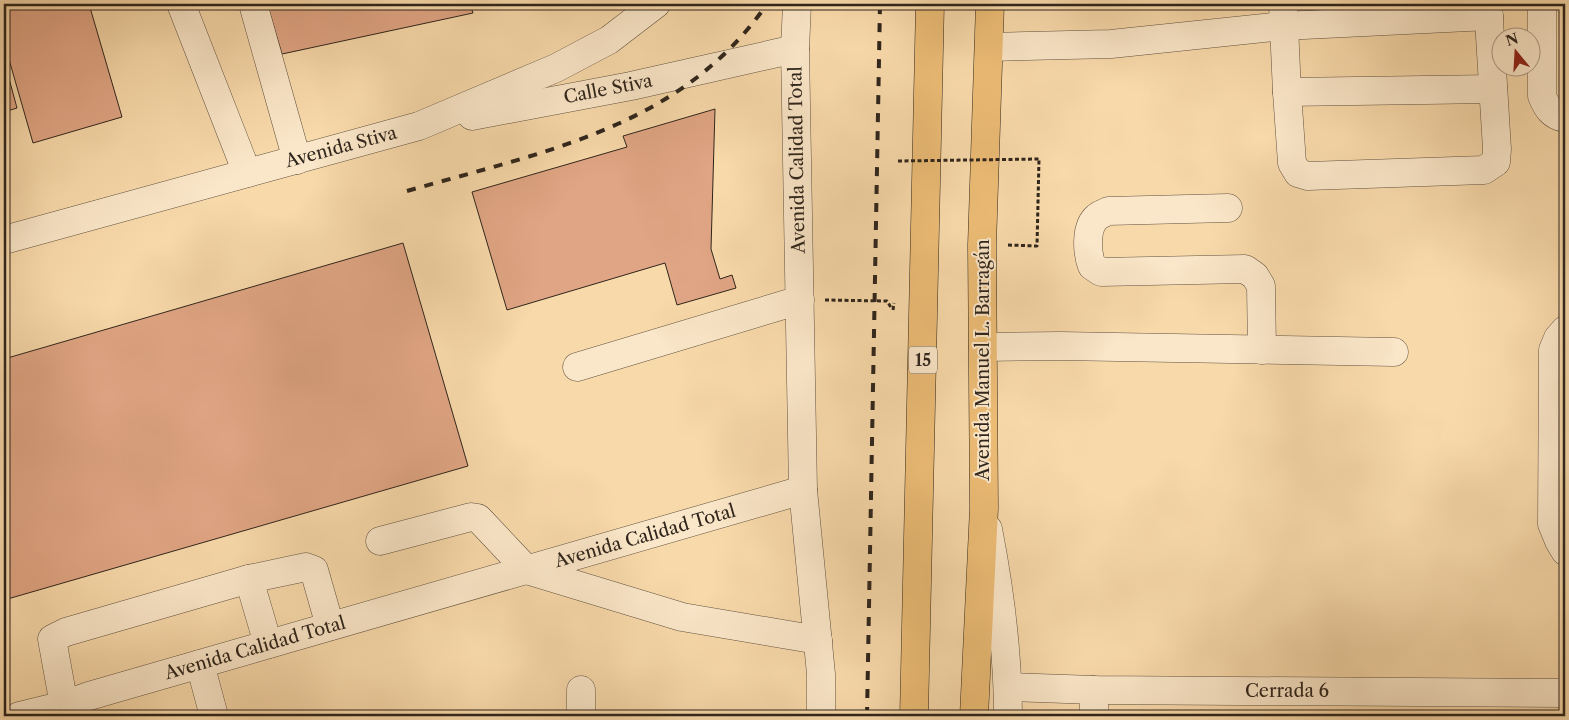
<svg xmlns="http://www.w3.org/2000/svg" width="1569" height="720" font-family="'Libre Caslon Text',serif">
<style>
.building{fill:#e0a584;stroke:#2f251c}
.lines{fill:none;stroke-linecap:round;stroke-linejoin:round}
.minor-casing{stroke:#615240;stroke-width:29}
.highway-casing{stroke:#2f251c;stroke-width:29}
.path{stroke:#2f251c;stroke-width:3;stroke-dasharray:4 2.5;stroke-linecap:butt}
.minor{stroke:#fae6c8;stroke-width:28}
.highway{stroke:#ecbc75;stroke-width:28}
.rail{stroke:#2f251c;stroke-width:4;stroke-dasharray:9 9;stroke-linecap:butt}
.path-bridge{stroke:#2f251c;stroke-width:3;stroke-dasharray:4 2.5;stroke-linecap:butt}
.labels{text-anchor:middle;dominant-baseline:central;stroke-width:4;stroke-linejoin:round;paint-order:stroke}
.shield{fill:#fae6c8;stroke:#6c5f50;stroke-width:1}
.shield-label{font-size:16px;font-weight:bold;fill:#2f251c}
.street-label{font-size:18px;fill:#2f251c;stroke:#fae6c8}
</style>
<rect width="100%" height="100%" fill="#f8d9aa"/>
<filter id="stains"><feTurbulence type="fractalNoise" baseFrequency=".004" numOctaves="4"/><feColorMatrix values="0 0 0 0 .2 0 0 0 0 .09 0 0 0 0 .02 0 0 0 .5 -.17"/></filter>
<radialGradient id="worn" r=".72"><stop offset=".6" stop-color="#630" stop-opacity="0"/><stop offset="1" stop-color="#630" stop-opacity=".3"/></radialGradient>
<g class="building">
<path d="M4 4H89L122 117 33 143 4 42Z"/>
<path d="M267 4H470L473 13 282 54Z"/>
<path d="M4 60 17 108 4 112Z"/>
<path d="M715 109 711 249 720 279 732 275 736 288 677 305 665 263 507 310 472 192 627 147 623 136Z"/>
<path d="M403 243 468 466 4 600V359Z"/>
</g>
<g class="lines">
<g class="minor-casing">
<g id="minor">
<path d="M181 4 247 173"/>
<path d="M253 4 297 160"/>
<path d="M797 4 795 49 803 490 821 674V716"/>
<path d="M1283 4 1287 92 1292 163 1298 173 1308 176 1484 170 1496 162 1497 149 1488 4"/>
<path d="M1542 4V96C1547 108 1552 116 1565 118"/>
<path d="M989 47 1111 44 1283 26 1489 16"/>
<path d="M1287 92 1493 89"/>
<path d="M472 116 631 86 795 49"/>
<path d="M1228 208 1108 211C1105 213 1100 214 1097 217 1085 227 1087 253 1092 266L1101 272 1245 269 1255 276 1261 286 1262 350"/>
<path d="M4 240 419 126 556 68 609 40 656 4"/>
<path d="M1565 330 1558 338 1553 350 1552 524 1559 541 1565 551"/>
<path d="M983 347 1060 346 1394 352"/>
<path d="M577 367 800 300"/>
<path d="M988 529C1000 591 1008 653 1008 716"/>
<path d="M380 541 471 517 478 518 527 570 682 617 818 640"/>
<path d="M249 579 268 644"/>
<path d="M200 664 214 716"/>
<path d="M1008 687 1094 690 1565 693"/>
<path d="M581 690V716"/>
<path d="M1094 690V716"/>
<path d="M64 705 52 639 66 632 249 579 306 567 314 570 330 626"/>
<path d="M19 716 64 705 89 696 803 490"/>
</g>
</g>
<g class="highway-casing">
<g id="highway">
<path d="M914 716 930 4"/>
<path d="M974 716 984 508 982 245 990 4"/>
</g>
</g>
<g class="path">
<path d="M1008 245 1037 246 1039 159"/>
<path d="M825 300 887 301 892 309"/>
<path d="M893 310 894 303"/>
</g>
<use href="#minor" class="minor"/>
<use href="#highway" class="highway"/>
<g class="rail">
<path d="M407 191C542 152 681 128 767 4"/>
<path d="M867 716 880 4"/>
</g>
<path class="path-bridge" d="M898 161 1039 159"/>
</g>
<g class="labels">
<rect class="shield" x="909" y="346.5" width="28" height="27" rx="4"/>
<g class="shield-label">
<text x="923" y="360">15</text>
</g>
<g class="street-label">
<text transform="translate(608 89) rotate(-11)">Calle Stiva</text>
<text transform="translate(341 147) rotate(-15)">Avenida Stiva</text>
<text transform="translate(797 160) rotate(-91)">Avenida Calidad Total</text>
<text transform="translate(983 360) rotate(-90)">Avenida Manuel L. Barragán</text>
<text transform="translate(645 536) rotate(-16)">Avenida Calidad Total</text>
<text transform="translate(255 648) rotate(-16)">Avenida Calidad Total</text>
<text x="1287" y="691">Cerrada 6</text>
</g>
</g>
<rect width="1569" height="720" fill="none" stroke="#f8d9aa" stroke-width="20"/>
<rect x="5" y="5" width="1559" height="710" fill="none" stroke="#2f251c" stroke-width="2.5"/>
<rect x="10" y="10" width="1549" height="700" fill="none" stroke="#2f251c"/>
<g transform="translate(1516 52) rotate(342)"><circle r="24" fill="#fae6c8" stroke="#a99983"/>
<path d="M0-4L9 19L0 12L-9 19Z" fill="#8f2418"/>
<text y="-8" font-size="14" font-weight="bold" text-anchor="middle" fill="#2f251c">N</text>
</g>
<rect width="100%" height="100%" filter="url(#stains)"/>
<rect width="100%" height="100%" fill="url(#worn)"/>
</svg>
